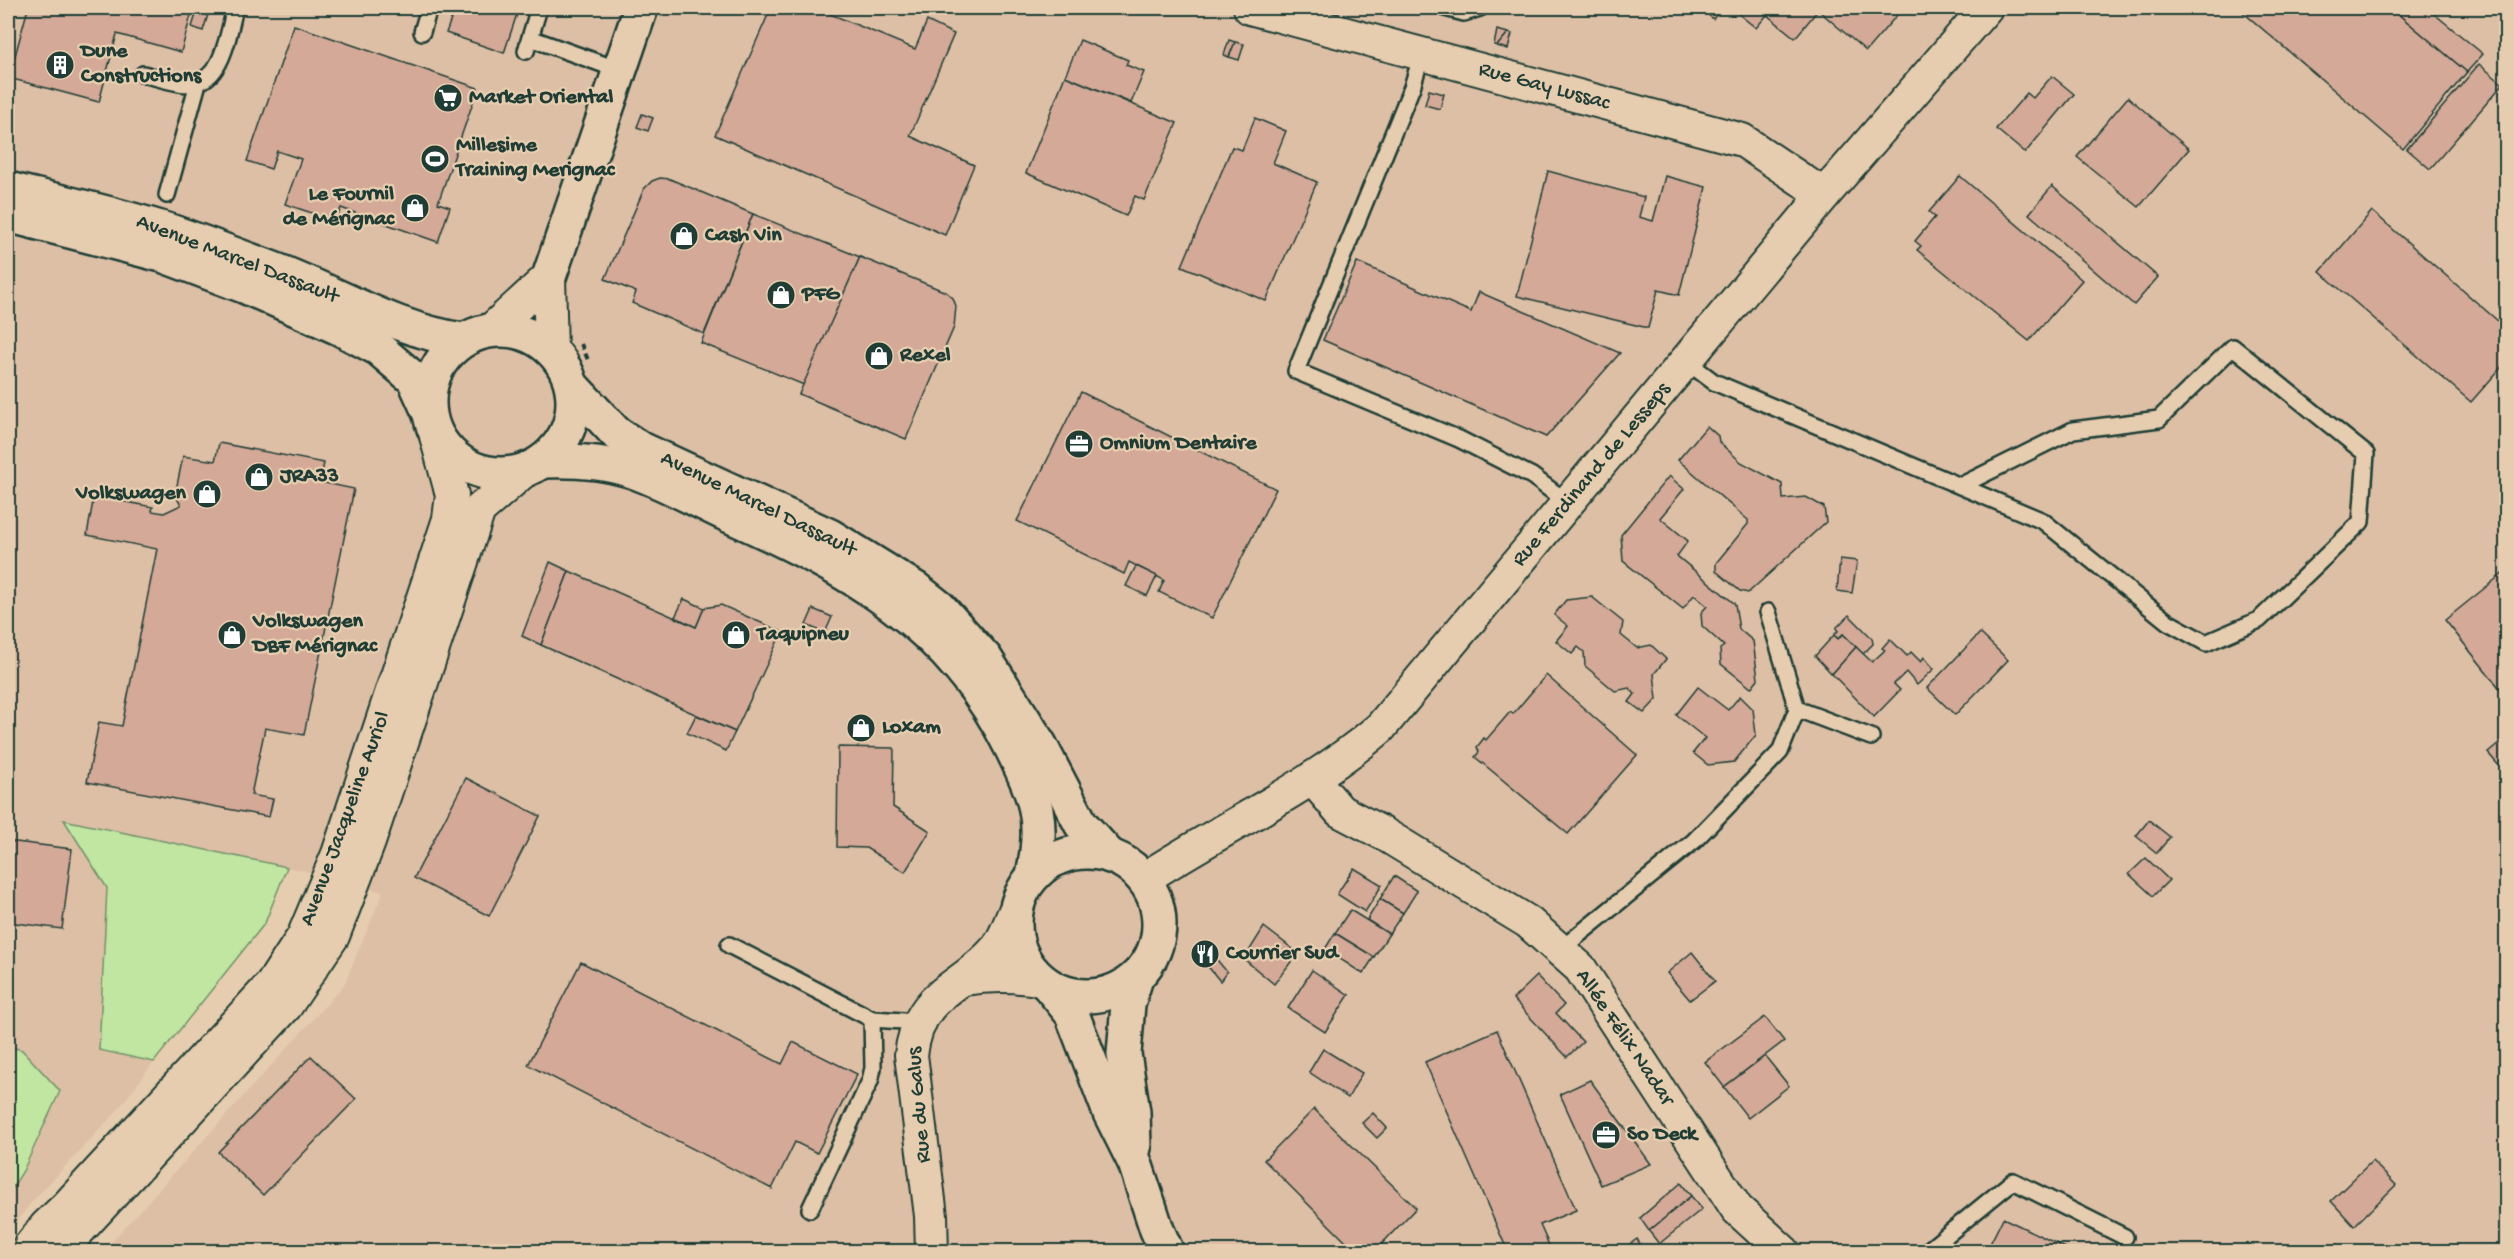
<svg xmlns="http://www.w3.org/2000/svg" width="2514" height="1259" font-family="'Gochi Hand',sans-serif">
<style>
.built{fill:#ddbfa6}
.green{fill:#c1e6a1;stroke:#70926a;stroke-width:1.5}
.building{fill:#d4a998;stroke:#1f3d34;stroke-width:1.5}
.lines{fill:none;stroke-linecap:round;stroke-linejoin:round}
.service-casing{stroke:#1f3d34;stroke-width:20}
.minor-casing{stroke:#1f3d34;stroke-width:36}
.tertiary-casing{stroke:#1f3d34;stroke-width:38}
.secondary-casing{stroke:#1f3d34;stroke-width:38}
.path{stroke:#1f3d34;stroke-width:4;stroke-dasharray:6 4.5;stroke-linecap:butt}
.service{stroke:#e7cdaf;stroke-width:15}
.minor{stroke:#e7cdaf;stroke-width:32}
.tertiary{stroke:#e7cdaf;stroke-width:33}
.secondary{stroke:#e7cdaf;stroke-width:33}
.labels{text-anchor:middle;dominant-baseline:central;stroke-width:4.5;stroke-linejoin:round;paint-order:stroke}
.poi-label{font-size:22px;font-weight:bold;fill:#1f3d34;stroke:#e7cdaf;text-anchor:start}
.street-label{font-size:22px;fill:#1f3d34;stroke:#e7cdaf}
</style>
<rect width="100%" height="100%" fill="#e7cdaf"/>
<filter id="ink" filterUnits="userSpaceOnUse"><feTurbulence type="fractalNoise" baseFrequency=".0167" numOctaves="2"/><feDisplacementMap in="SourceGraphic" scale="12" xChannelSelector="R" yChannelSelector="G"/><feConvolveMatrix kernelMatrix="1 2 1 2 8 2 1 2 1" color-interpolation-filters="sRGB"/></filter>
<g filter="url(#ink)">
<path class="built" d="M8 8H2506V1251H103L344 985 383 892 301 870 65 820 107 888 99 1050 154 1062 118 1110 30 1204 8 1234V1195L23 1171 22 1050 8 1046Z"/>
<g class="green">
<path d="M64 820 287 867 265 923 154 1062 99 1050 107 888Z"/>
<path d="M8 1046 22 1050 60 1091 23 1171 8 1195Z"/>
</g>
<g class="building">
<path d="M28 8H193L181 52 117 34 99 102 9 78Z"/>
<path d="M198 8H210L203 31 192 27Z"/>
<path d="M455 8H519L504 53 446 33Z"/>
<path d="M771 8H816L915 49 927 21 954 34 910 136 974 165 945 235 715 135Z"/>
<path d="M1700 8H1722L1713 19Z"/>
<path d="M1731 8H1903L1866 51 1818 10 1795 38 1767 15 1756 28Z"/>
<path d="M2238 8H2391L2467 72 2403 149Z"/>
<path d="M2391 8H2427L2483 54 2467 72Z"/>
<path d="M294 25 478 88 438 203 450 207 438 242 341 208 336 221 285 204 301 159 277 151 271 169 247 161Z"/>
<path d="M1497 30 1508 33 1497 46 1494 45Z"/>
<path d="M1508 33 1512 34 1508 49 1497 46Z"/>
<path d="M1080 40 1128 60 1126 65 1144 72 1131 103 1065 76Z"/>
<path d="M1229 40 1235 42 1229 57 1224 55Z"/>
<path d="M1235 42 1244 44 1239 60 1229 57Z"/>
<path d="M2479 64 2503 84 2430 169 2407 149Z"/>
<path d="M1065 76 1177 123 1144 200 1135 196 1126 216 1026 173Z"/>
<path d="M2052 76 2074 94 2025 153 1996 129 2027 93 2033 98Z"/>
<path d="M1429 90 1444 94 1440 109 1425 105Z"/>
<path d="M2128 97 2189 149 2139 207 2077 157Z"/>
<path d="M642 114 653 118 648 131 637 127Z"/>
<path d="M1255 118 1286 131 1273 163 1317 182 1266 301 1182 266 1232 147 1242 150Z"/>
<path d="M1548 171 1644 197 1639 217 1653 221 1665 176 1706 187 1679 295 1658 290 1648 328 1517 296Z"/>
<path d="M1960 176 2082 280 2029 341 1917 250 1921 246 1915 241 1935 217 1929 212Z"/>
<path d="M660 178 670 179 753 214 704 334 632 303 636 292 605 279 644 189 652 181Z"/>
<path d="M2052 186 2158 277 2134 305 2029 214Z"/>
<path d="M2372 211 2506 328V362L2471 402 2320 272Z"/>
<path d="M753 214 860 257 804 385 701 343Z"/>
<path d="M860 257 946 292 953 298 956 306 954 327 906 439 799 394Z"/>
<path d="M1357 262 1471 312 1479 292 1620 353 1546 437 1323 340Z"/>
<path d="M1081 392 1276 489 1212 618 1159 592 1164 580 1129 562 1124 574 1017 521Z"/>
<path d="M1707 426 1718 436 1719 442 1741 462 1782 484 1783 499 1806 497 1824 507 1826 522 1748 593 1740 591 1716 571V563L1748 524V520L1678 460Z"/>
<path d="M219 443 324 463 320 482 354 489 304 735 265 728 251 795 273 799 269 817 87 782 99 722 122 726 157 549 87 535 94 496 153 507 152 511 164 513 181 505 175 495 183 456 215 461Z"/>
<path d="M1669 476 1684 489 1660 518 1688 541 1677 556 1735 604 1739 629 1753 641 1758 679 1751 688 1721 664 1720 649 1724 646 1702 626 1701 613 1707 606 1694 595 1683 609 1623 561 1621 535Z"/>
<path d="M1840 559 1857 561 1852 593 1837 591Z"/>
<path d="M550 562 569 571 541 645 522 636Z"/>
<path d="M1136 566 1157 576 1147 596 1126 586Z"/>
<path d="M569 571 696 627 704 608 721 605 782 632 735 732 541 645Z"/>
<path d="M2506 571V696L2445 620Z"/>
<path d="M1592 597 1623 622 1621 635 1637 648 1651 645 1666 659 1654 674 1657 699 1644 713 1629 702 1635 694 1629 688 1615 691 1585 666 1584 652 1578 647 1572 654 1556 641 1568 626 1554 615 1566 600Z"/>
<path d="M684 599 704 608 696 627 675 617Z"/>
<path d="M813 609 832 617 825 633 806 625Z"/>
<path d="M1849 615 1872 638 1873 644 1863 654 1843 634 1838 639 1834 635 1838 631 1836 628Z"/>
<path d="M1980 633 2008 660 1955 715 1927 688Z"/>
<path d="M1843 634 1856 647 1832 674 1815 656 1834 635 1838 639Z"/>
<path d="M1890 639 1907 656 1911 652 1921 662 1924 657 1934 669 1917 685 1906 672 1894 684 1900 690 1874 717 1832 674 1856 647 1872 662 1885 650 1882 648Z"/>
<path d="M1546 675 1637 755 1568 834 1475 757 1479 752 1477 747 1484 738 1486 740 1510 712 1513 714Z"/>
<path d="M1698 687 1728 710 1740 696 1753 709 1756 735 1734 762 1708 765 1693 753 1705 738 1676 715Z"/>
<path d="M696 715 735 732 726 751 687 733Z"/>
<path d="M2506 738V774L2488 753Z"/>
<path d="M838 747 894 748 893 807 930 831 905 872 866 848 837 847Z"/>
<path d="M466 778 540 816 489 916 414 878Z"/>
<path d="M2149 820 2170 837 2157 853 2136 836Z"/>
<path d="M8 841 72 849 62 929 8 922Z"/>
<path d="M2146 858 2169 880 2153 896 2129 874Z"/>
<path d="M1354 868 1382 885 1365 912 1337 894Z"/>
<path d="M1394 876 1417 891 1403 913 1380 899Z"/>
<path d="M1380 899 1403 913 1389 934 1367 920Z"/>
<path d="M1350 910 1389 934 1374 957 1335 933Z"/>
<path d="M1264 927 1298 953 1274 984 1244 959Z"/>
<path d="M1335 933 1374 957 1363 974 1325 949Z"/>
<path d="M1204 944 1227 972 1220 981 1196 952Z"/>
<path d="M1692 952 1715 981 1690 1000 1667 973Z"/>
<path d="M581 962 782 1064 793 1042 857 1074 817 1153 795 1142 772 1189 528 1065Z"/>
<path d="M1312 970 1349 995 1325 1032 1288 1008Z"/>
<path d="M1537 976 1564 1005 1556 1013 1583 1042 1567 1057 1513 999Z"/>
<path d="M1765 1017 1784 1041 1724 1087 1705 1062Z"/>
<path d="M1497 1030 1576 1210 1540 1225 1552 1252H1508L1425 1062Z"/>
<path d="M1323 1049 1362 1073 1348 1098 1309 1072Z"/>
<path d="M311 1056 356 1099 263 1195 218 1152Z"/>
<path d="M1765 1056 1789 1086 1748 1118 1724 1087Z"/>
<path d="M1590 1080 1651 1164 1601 1185 1560 1094Z"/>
<path d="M1314 1109 1416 1208 1374 1252H1356L1264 1160Z"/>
<path d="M1373 1113 1387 1128 1377 1138 1362 1123Z"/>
<path d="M2372 1161 2396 1185 2354 1226 2331 1201Z"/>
<path d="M1681 1183 1691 1196 1649 1231 1640 1218Z"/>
<path d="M1691 1196 1702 1209 1659 1244 1649 1231Z"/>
<path d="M2003 1218 2074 1252H1986Z"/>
<path d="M1637 1239 1645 1252H1620V1251Z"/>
<path d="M133 1244 150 1252H127Z"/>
</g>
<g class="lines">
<g class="service-casing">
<g id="service">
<path d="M1445 8 1464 13 1480 8"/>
<path d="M422 32 429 8"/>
<path d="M530 38 619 70"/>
<path d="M526 51 539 8"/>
<path d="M1422 54 1412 87 1296 371 1459 439 1532 476 1568 503"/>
<path d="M143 74C155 77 167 81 179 83 222 91 227 38 235 8"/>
<path d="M167 195 198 83"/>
<path d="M1686 361 1714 382 2043 521 2168 622 2206 643 2259 620 2361 522 2366 454 2233 347 2159 419 2073 430 1960 486"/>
<path d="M1768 612 1797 709 1871 737"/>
<path d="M729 945 872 1019 873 1068 870 1081 810 1209"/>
<path d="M1560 950 1694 841 1780 752 1797 709"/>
<path d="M872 1019 919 1022"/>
<path d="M1926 1252 2013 1181 2125 1237"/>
</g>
</g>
<g class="minor-casing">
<g id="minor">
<path d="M1250 8 1742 140 1824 195"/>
<path d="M549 277 551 350"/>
<path d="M490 331 549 277"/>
<path d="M1312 778 1340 811 1384 834 1528 922 1580 968 1737 1209 1784 1252"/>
<path d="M1144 879C1222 828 1309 789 1380 728L1824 195 1986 8"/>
<path d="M963 979C989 975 1013 975 1039 979"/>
<path d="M25 1252 46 1226 67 1206 272 984 303 937 338 854 449 519 452 495 436 436"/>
<path d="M59 1252 286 1006 333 936 369 842 479 510 524 471"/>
<path d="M932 1252 931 1216 911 1055C919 990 960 991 996 949 1005 939 1009 923 1015 911"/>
</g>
</g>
<g class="tertiary-casing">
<path id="tertiary" d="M549 277 641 8"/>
</g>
<g class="secondary-casing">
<g id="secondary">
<path d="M8 189C62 202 117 214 170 231 208 244 244 258 281 272 342 296 398 331 463 340"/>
<path d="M8 215 162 255 244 286 337 327 379 349 414 379 429 412"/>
<circle cx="501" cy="402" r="72"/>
<path d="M572 386 616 433 639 448 830 536 916 589 939 607 985 658 1040 745 1081 824 1110 856"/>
<path d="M543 461C572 460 601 461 629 470 661 480 697 501 728 515 850 570 950 622 1012 749 1036 798 1045 820 1033 875"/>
<circle cx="1087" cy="924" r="72"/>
<path d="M1050 987 1072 1014 1110 1113 1135 1163 1157 1230 1167 1252"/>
<path d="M1134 1148 1133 1112 1124 1054 1128 1004 1136 978"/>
</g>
</g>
<path class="path" d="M581 344 589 362"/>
<use href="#service" class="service"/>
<use href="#minor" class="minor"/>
<use href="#tertiary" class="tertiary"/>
<use href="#secondary" class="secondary"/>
</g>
</g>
<defs>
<g id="building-disc" transform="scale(1.5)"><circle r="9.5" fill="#1f3d34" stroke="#e7cdaf"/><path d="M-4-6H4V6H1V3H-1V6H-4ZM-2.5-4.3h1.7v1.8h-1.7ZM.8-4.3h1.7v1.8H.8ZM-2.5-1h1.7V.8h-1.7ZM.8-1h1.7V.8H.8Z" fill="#fff"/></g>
<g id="supermarket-disc" transform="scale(1.5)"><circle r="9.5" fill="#1f3d34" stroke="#e7cdaf"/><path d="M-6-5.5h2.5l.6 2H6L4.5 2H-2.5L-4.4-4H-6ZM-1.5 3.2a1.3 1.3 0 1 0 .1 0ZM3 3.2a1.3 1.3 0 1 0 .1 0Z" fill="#fff"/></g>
<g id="stadium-disc" transform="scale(1.5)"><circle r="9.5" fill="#1f3d34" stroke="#e7cdaf"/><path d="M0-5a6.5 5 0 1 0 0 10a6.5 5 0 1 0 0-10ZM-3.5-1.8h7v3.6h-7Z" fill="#fff"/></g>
<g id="shop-disc" transform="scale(1.5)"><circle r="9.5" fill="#1f3d34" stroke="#e7cdaf"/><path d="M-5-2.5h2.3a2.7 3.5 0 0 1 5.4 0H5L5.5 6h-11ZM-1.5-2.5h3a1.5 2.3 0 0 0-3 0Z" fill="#fff"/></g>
<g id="office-disc" transform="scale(1.5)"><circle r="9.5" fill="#1f3d34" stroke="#e7cdaf"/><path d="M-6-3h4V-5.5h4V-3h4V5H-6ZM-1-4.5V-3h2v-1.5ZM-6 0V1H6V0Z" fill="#fff"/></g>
<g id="restaurant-disc" transform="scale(1.5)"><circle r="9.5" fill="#1f3d34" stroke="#e7cdaf"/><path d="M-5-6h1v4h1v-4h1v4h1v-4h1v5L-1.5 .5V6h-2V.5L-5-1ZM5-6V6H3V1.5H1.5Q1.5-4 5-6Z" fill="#fff"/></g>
</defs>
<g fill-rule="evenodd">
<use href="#building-disc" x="60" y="65"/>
<use href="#supermarket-disc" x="448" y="98"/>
<use href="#stadium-disc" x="435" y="159"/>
<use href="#shop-disc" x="415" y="208"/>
<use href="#shop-disc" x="684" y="236"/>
<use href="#shop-disc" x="781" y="295"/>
<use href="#shop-disc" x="879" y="356"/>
<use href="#office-disc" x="1079" y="444"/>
<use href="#shop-disc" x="259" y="477"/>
<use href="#shop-disc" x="207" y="494"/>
<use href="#shop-disc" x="232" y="635"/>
<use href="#shop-disc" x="736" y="635"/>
<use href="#shop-disc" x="861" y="728"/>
<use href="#restaurant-disc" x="1205" y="954"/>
<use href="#office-disc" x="1606" y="1135"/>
</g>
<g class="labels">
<g class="poi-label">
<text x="81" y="52">Dune<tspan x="81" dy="25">Constructions</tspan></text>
<text x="469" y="98">Market Oriental</text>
<text x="456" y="146">Millesime<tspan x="456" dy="25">Training Merignac</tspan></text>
<text x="394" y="195" text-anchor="end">Le Fournil<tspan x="394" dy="25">de Mérignac</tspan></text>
<text x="705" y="236">Cash Vin</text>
<text x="802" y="295">PFG</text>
<text x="900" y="356">Rexel</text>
<text x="1100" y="444">Omnium Dentaire</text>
<text x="280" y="477">JRA33</text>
<text x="186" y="494" text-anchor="end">Volkswagen</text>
<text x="253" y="622">Volkswagen<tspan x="253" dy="25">DBF Mérignac</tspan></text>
<text x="757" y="635">Taquipneu</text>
<text x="882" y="728">Loxam</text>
<text x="1226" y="954">Courrier Sud</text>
<text x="1627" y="1135">So Deck</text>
</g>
<g class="street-label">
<text transform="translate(1544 87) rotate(15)">Rue Gay Lussac</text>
<text transform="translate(237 260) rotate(21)">Avenue Marcel Dassault</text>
<text transform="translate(1592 475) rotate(-50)">Rue Ferdinand de Lesseps</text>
<text transform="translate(758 505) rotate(26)">Avenue Marcel Dassault</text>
<text transform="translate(346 819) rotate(-70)">Avenue Jacqueline Auriol</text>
<text transform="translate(1624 1038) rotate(56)">Allée Félix Nadar</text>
<text transform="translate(920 1105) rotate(-95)">Rue du Galus</text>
</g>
</g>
<rect width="2514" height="1259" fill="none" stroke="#e7cdaf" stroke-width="30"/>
<rect x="15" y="15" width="2484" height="1229" fill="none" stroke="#1f3d34" stroke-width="2" filter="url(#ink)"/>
</svg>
